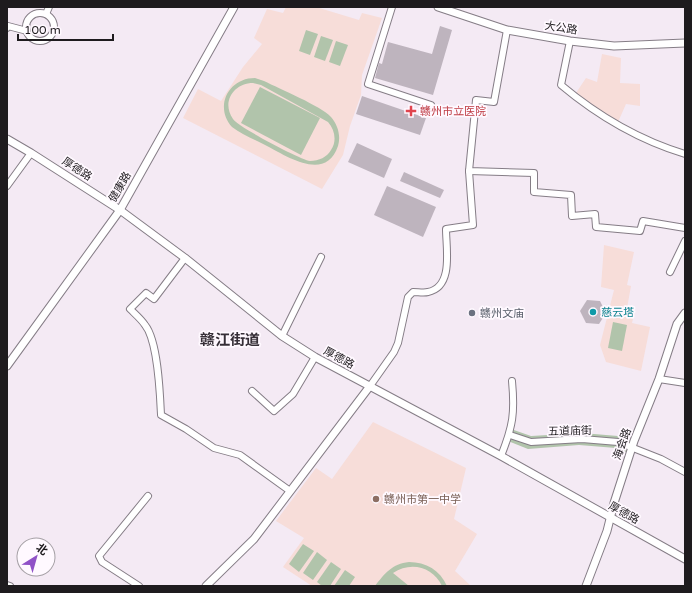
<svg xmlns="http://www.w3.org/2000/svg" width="692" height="593" font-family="'Varela Round','Noto Sans SC',sans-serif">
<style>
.education{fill:#f7ddd9}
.green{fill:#b1c4ab;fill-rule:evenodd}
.building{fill:#beb4be}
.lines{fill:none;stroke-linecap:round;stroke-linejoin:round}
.minor-casing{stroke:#857d86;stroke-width:8}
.tertiary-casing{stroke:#857d86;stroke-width:9}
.minor{stroke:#fff;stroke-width:6}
.tertiary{stroke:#fff;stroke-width:7}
.health-dot{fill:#e0444e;stroke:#fff9ff;stroke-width:1.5}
.culture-dot{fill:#0f9aa8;stroke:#fff9ff;stroke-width:1.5}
.worship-dot{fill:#6b7280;stroke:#fff9ff;stroke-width:1.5}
.education-dot{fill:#8d6e63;stroke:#fff9ff;stroke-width:1.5}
.labels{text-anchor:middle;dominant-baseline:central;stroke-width:3.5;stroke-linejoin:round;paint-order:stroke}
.street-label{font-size:11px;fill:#1e1b1e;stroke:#fff9ff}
.health-label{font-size:11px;fill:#be3a42;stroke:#fff9ff;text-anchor:start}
.culture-label{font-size:11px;fill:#0d838f;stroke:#fff9ff;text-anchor:start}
.worship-label{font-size:11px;fill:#5b616d;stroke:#fff9ff;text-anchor:start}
.education-label{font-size:11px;fill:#785e54;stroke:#fff9ff;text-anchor:start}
.district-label{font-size:15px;font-weight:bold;fill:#362f37;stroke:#fff9ff}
</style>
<rect width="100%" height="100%" fill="#f4eaf4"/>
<g class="education">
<path d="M286 7H316L359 20 362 13 382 18 362 75 361 95 350 126 343 155 322 189 183 118 198 89 221 101 243 67 262 44 254 38 267 9 283 13Z"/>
<path d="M602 54 621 58 620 83 640 84V106L626 104 618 122 596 109 576 93 586 78 597 82Z"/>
<path d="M604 245 634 252 627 285 631 286 627 308 635 310 632 323 650 327 641 371 606 362 600 345 614 290 601 287Z"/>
<path d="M373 422 466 468 454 519 477 534 455 571 471 586H312L283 567 304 538 276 521 316 468 332 479Z"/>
</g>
<g class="green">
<path d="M306 30 318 34 310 55 299 51Z"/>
<path d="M321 36 333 40 325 61 314 57Z"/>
<path d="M336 41 348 45 340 66 329 62Z"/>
<path d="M255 78 264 81C280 89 321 106 331 117 338 125 341 136 338 146 326 182 288 157 267 146 256 140 242 135 232 127 214 107 228 78 255 78ZM253 83 261 85 328 122C335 130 337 141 331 150 327 157 319 161 310 161 301 160 238 127 233 119 221 102 234 83 253 83Z"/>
<path d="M260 87 320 118 301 155 241 123Z"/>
<path d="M613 322 627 325 622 351 608 348Z"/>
<path d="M511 429 531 436 582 433 618 436 634 441 629 453 616 448 579 445 528 449 508 441Z"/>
<path d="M303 544 314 551 299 572 289 564Z"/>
<path d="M317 552 327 560 313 580 303 573Z"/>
<path d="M331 562 341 569 330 586H322L317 582Z"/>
<path d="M409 562C426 562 440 570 447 586H442C433 567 411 561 393 573L409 586H375C385 573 392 564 409 562Z"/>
<path d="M345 570 355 577 349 586H334Z"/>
</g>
<g class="building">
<path d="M440 26 452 30 433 95 375 78 379 63 382 64 388 42 432 54Z"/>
<path d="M362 96 426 118 420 135 356 114Z"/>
<path d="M357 143 392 159 384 178 348 162Z"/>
<path d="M404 172 444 190 440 198 400 181Z"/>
<path d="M387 186 436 207 423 237 374 215Z"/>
<path d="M587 300 600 301 606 313 599 324 586 323 580 311Z"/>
</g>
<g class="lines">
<g class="minor-casing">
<g id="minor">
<path d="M392 7 368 84 431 105"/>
<circle cx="40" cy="27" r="14"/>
<path d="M46 14 49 7"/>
<path d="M7 28 8 26 27 31"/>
<path d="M507 30 494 102 476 100 469 171 534 173V192L571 195 572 216 595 214 596 227 640 231 643 221 685 228"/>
<path d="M570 41 561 85C598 116 639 140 685 154"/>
<path d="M7 186 31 153"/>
<path d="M185 258 154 299 146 293 130 309C135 314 141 319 145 325 158 341 160 393 161 415L186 429 214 448 240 455 290 491"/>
<path d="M670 272 685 241"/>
<path d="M282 336 321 257"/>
<path d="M659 379 685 383"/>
<path d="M370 386 394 352 398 343 408 297 413 292C418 292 424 293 428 292 454 287 446 248 446 229L473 225 469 171"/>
<path d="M252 391 274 411 293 394 315 357"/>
<path d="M510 435 531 442 582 439 618 442 661 459 685 472"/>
<path d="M501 456C513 426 515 413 512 381"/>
<path d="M7 585 10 586"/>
<path d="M139 586 102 562 99 556 148 496"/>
</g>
</g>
<g class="tertiary-casing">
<g id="tertiary">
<path d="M438 7 507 30 570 41 614 46 685 43"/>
<path d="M7 139 31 153 120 210 185 258 282 336 315 357 501 456 685 559"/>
<path d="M7 366 120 210 234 7"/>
<path d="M206 586 254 539 370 386"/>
<path d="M586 586 607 531 614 503 634 441 659 379 677 324 685 313"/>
</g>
</g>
<use href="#minor" class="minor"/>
<use href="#tertiary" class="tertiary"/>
</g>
<path class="health-dot" d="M409 105h4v4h4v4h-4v4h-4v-4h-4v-4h4z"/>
<circle class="culture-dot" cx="593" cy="312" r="4"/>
<circle class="worship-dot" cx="472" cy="313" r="4"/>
<circle class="education-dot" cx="376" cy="499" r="4"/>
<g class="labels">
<g class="street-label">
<text transform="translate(561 28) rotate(9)">大公路</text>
<text transform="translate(77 169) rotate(33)">厚德路</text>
<text transform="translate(120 187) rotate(-60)">健康路</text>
<text transform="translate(339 358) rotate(28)">厚德路</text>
<text transform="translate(570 431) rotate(-1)">五道庙街</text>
<text transform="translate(622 444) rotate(-70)">海会路</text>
<text transform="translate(624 513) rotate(29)">厚德路</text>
</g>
<g class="health-label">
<text x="420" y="111">赣州市立医院</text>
</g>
<g class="culture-label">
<text x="601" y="312">慈云塔</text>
</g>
<g class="worship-label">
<text x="480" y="313">赣州文庙</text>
</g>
<g class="education-label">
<text x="384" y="499">赣州市第一中学</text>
</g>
<g class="district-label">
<text x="230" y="340">赣江街道</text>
</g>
</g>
<rect width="692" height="593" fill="none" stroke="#1e1b1e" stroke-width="16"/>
<g transform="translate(36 557) rotate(37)"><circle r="19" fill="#fff9ff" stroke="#a5a0a5"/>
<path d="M0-3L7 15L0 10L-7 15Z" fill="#9051c7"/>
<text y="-6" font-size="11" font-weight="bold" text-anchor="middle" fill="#1e1b1e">北</text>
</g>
<path d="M18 34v6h95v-6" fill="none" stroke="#1e1b1e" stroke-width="2"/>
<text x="24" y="34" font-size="12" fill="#1e1b1e" stroke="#fff9ff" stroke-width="3" paint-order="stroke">100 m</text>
</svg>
